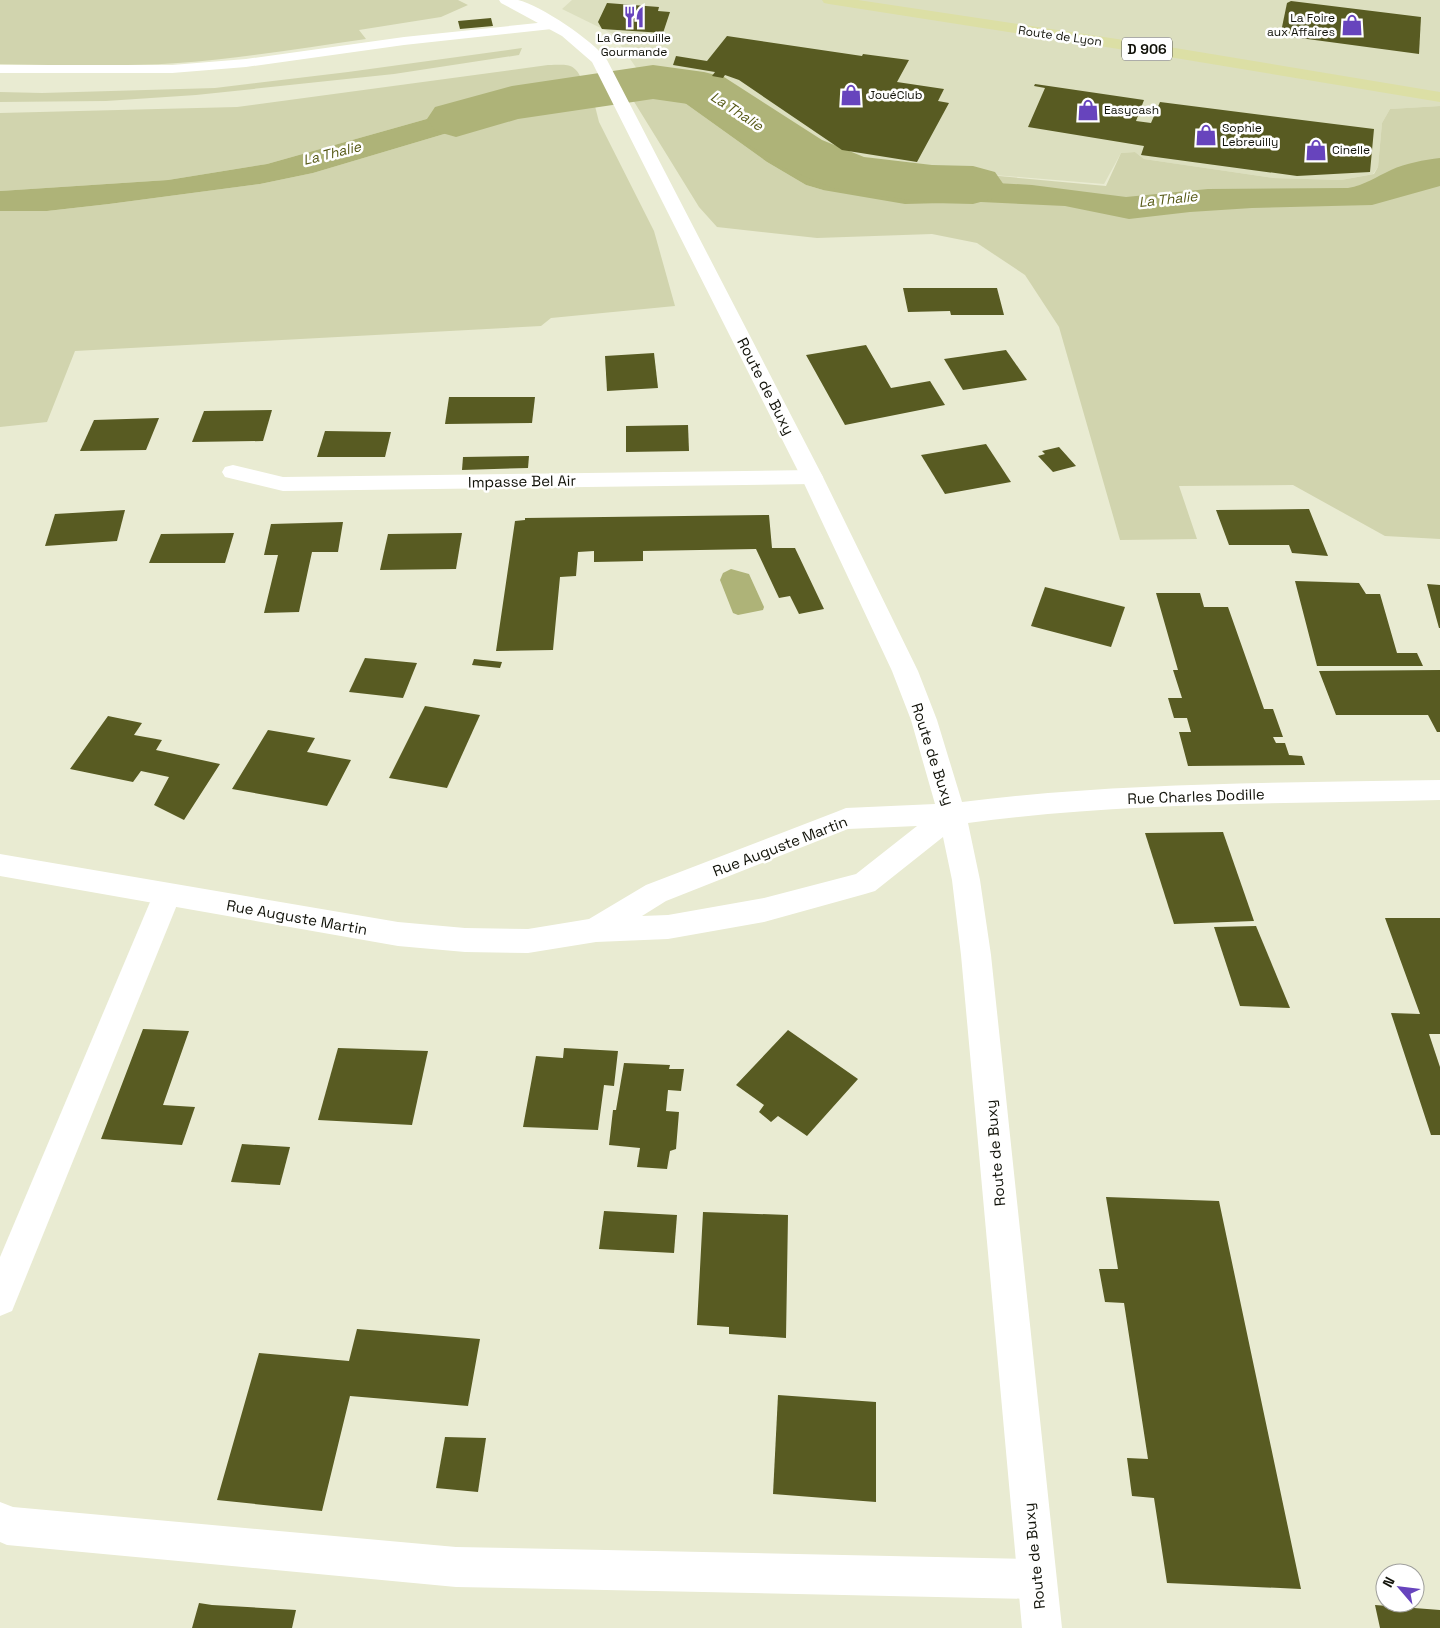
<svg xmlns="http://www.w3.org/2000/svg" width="1440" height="1628" font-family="'Space Grotesk',sans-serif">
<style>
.built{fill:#dcdfbf}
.green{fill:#d1d4ae}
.water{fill:#aeb378}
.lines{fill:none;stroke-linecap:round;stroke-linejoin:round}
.river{fill:#aeb378;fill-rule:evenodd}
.building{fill:#585b22}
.lane{fill:#fff;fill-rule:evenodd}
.street{fill:#fff;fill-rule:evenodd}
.secondary{fill:#fff;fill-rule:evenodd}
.primary{fill:#dcdfa5;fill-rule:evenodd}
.labels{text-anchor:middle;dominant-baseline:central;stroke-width:5;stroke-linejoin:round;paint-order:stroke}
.far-poi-label{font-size:12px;fill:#111209;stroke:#fff;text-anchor:start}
.far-street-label{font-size:12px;fill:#111209;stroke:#fff}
.shield{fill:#fff;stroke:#585953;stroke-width:1}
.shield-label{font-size:14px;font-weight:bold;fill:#111209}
.far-water-label{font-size:14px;font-style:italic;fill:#565915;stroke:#fff}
.street-label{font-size:15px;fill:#111209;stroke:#fff}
</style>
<rect width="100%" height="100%" fill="#e9ebd2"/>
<path class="built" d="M572 0H1440V106L1390 109 1382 123 1378 167 1373 174 1341 180 1273 178 1144 159 1135 152 1121 153 1104 184 922 169 832 154 753 105 721 83 697 75 660 69H637L613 34 562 9Z"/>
<g class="green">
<path d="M0 0H458L468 5 441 17 359 30 366 39C304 48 241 58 178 63 119 67 59 65 0 64Z"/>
<path d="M522 48 519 55 394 74 196 95 106 101 0 102V92L42 93 215 88 348 72Z"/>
<path d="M548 65C567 65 574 62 582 80L537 88 267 164 168 180 0 191V113L237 107Z"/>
<path d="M662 97 682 101 767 162 806 185 823 190 832 154 922 169 1106 186 1121 153 1135 152 1144 159 1273 178 1341 180 1374 174 1378 167 1382 123 1390 109 1440 106V539L1385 536 1293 485 1179 486 1197 539 1120 540 1059 327 1025 275 977 243 932 234 817 238 717 227 699 207 633 100Z"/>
<path d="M595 106 599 122 654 231 675 306 551 318 541 326 75 351 47 422 0 427V211H47L109 204 260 184 313 173 498 118 540 111Z"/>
</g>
<g class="water">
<path d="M665 77 681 79 712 94 782 139 799 153 816 162 835 168 874 176 1032 185 1126 197 1208 189 1348 188C1365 185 1376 177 1391 170 1406 163 1424 160 1440 158V186L1372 205 1252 208 1190 212 1129 219 1065 206 981 202 905 204 823 190 806 185 767 162 682 101 662 97 633 100 623 81Z"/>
<path d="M582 80 595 106 540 111 498 118 313 173 260 184 109 204 47 211H0V191L168 180 267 164 537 88Z"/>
<path d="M731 569 749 574 764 607 763 610 738 615 733 613 720 580 723 573Z"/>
</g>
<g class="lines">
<path class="river" d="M653 65 704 72 724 77 822 140 864 157 932 165 973 166 995 172 1004 185 995 198 973 204 932 203 852 192 830 187 780 166 688 104 653 99 518 119 456 137 435 131 427 119 435 107 512 86Z"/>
</g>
<g class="building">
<path d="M1291 1 1421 17 1419 54 1285 36 1281 32 1287 3Z"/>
<path d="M607 3 659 7 658 11 670 12 663 33 602 29 598 22Z"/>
<path d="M491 18 493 26 460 29 458 21Z"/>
<path d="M727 36 862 56 863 54 909 60 897 82 944 89 938 101 949 103 917 162 842 150 739 80 725 75 723 78 712 76 715 72 673 65 676 56 707 61Z"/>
<path d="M1035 84 1144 100 1136 121 1151 123 1160 102 1374 129 1370 172 1297 176 1141 155 1144 146 1028 127 1045 88 1034 86Z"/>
<path d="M903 288H997L1004 315H951L950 311 908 312Z"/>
<path d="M866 345 891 388 930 381 945 405 845 425 806 355Z"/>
<path d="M1006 350 1027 380 963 390 944 359Z"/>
<path d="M654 353 658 388 607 391 605 356Z"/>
<path d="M449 397H535L532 423 445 424Z"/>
<path d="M272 410 263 441 192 442 204 411Z"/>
<path d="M159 418 146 450 80 451 94 420Z"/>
<path d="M688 425 689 451 626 452V426Z"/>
<path d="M325 431 391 432 385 457H317Z"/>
<path d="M986 444 1011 482 945 494 921 455Z"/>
<path d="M1059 447 1076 466 1053 472 1038 456 1045 454 1042 451Z"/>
<path d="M529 456 528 468 462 470 463 457Z"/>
<path d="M1309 509 1328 556 1292 553 1289 545H1229L1216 510Z"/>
<path d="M125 510 117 541 45 546 55 514Z"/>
<path d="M769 515 772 548H795L824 609 799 614 790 596 779 598 756 549 643 551V561L594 562V551L578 552 576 576 560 577 553 650 496 651 515 521 525 520V518Z"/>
<path d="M343 522 338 552H312L299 612 264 613 278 555H264L271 524Z"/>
<path d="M234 533 225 563H149L161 534Z"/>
<path d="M462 533 456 569 380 570 388 534Z"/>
<path d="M1295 581 1359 583 1366 594H1380L1397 653H1417L1423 666H1317Z"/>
<path d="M1427 584 1440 585V628H1439Z"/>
<path d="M1045 587 1125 607 1111 647 1031 626Z"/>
<path d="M1156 593H1200L1204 607H1228L1264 709H1273L1283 737H1273L1276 743H1285L1289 755 1302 756 1305 765 1188 766 1179 732H1191L1187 718H1174L1168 698H1182L1173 670H1178Z"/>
<path d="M365 658 417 663 403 698 349 692Z"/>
<path d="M474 659 502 662 500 668 472 665Z"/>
<path d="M1440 670V732H1437L1428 715H1336L1319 671Z"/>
<path d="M425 706 480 715 447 788 389 778Z"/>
<path d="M108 716 142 723 134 735 162 740 156 750 220 764 184 820 154 805 169 777 141 771 133 782 70 769Z"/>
<path d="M268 730 315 738 307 752 351 760 327 806 232 789Z"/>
<path d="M1223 832 1254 921 1174 924 1145 833Z"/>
<path d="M1385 918H1440V1034H1429L1440 1067V1135H1431L1391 1013 1420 1014Z"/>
<path d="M1256 926 1290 1008 1240 1006 1214 927Z"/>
<path d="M143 1029 189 1031 163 1105 195 1107 182 1145 101 1139Z"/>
<path d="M788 1030 858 1079 807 1136 778 1116 771 1122 759 1112 764 1105 736 1085Z"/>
<path d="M338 1048 428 1051 412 1125 318 1120Z"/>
<path d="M564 1048 618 1051 614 1086 604 1085 598 1130 523 1127 536 1056 563 1058Z"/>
<path d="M624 1063 670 1065 669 1069H684L681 1091 668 1090 666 1111 679 1112 676 1149 670 1151 667 1169 637 1167 640 1148 609 1145 613 1110H616Z"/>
<path d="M242 1144 290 1147 280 1185 231 1182Z"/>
<path d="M1106 1197 1219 1201 1301 1589 1167 1583 1154 1498 1132 1496 1127 1458 1148 1459 1124 1303 1105 1302 1099 1269H1118Z"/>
<path d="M604 1211 677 1215 674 1253 599 1249Z"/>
<path d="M703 1212 788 1215 786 1338 729 1334V1327L697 1325Z"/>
<path d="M357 1329 480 1339 468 1406 350 1396 322 1511 217 1500 259 1353 349 1361Z"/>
<path d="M778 1395 876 1402V1502L773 1494Z"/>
<path d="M445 1437 486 1438 478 1492 436 1488Z"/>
<path d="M199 1603 212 1605 296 1610 292 1628H192Z"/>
<path d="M1375 1605 1440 1610V1628H1380Z"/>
</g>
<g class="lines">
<path class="lane" d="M557 21 561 22 563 25 561 28 404 45 246 67 172 73H0V65H172L246 59 404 37Z"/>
<g class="street">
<path d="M233 465 283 477 812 470 820 472 823 477 820 482 812 484 283 491 225 477 222 472 225 467Z"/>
<path d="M167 883 177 887 181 895 12 1311 0 1316V1257L153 895 157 887Z"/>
<path d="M0 1502 13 1507 456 1547 1036 1559 1050 1565 1056 1579 1050 1593 1036 1599 456 1587 7 1545 0 1542Z"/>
</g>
<path class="secondary" d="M499 0C505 0 512 0 518 0 540 5 594 41 607 60L823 477 918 671 937 720 962 802C1121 782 1281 783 1440 780V800C1283 804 1124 802 968 823L980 880 991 955 1062 1628H1022L961 955 952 880 943 837 875 891 865 894 764 922 668 939 596 942 528 953 465 952 398 946 0 876V854L398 922 465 928 528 929 589 919 646 885 836 812 846 808 935 804 911 720 892 671 801 477 592 62 562 36 501 3ZM917 826 856 874 764 898 668 915 642 916 666 901 848 829Z"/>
<path class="primary" d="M822 0H858L1157 45 1440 92V102L1157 55 829 4 824 3Z"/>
</g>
<defs>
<g id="restaurant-bare" transform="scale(1.725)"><path d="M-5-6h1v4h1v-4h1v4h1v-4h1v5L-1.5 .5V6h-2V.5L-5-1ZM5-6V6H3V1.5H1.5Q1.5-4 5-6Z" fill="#6744bd" stroke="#fff" stroke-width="2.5" paint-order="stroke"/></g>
<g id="shop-bare" transform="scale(1.725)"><path d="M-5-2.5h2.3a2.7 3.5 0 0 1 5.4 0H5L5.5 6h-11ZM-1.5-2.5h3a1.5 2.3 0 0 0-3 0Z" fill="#6744bd" stroke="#fff" stroke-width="2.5" paint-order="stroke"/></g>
</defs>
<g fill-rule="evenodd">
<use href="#restaurant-bare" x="634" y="17"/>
<use href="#shop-bare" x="1352" y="25"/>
<use href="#shop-bare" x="851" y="95"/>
<use href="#shop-bare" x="1088" y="110"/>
<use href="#shop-bare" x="1206" y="135"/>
<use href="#shop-bare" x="1316" y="150"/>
</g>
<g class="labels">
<g class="far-poi-label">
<text x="1335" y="18" text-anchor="end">La Foire<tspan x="1335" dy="14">aux Affaires</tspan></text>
<text x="634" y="38" text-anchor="middle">La Grenouille<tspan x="634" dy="14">Gourmande</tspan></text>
<text x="868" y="95">JouéClub</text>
<text x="1104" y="110">Easycash</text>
<text x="1222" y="128">Sophie<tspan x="1222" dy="14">Lebreuilly</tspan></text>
<text x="1332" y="150">Cinelle</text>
</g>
<g class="far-street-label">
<text transform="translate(1060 36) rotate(8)">Route de Lyon</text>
</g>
<rect class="shield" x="1122" y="37.5" width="50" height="23" rx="4"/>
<g class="shield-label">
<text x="1147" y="49">D 906</text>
</g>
<g class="far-water-label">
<text transform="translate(737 111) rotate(33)">La Thalie</text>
<text transform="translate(332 153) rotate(-14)">La Thalie</text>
<text transform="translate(1168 199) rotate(-6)">La Thalie</text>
</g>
<g class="street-label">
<text transform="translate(766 386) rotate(63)">Route de Buxy</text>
<text transform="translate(522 481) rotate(-1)">Impasse Bel Air</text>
<text transform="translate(933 754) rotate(72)">Route de Buxy</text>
<text transform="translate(1196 796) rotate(-2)">Rue Charles Dodille</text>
<text transform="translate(780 846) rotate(-21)">Rue Auguste Martin</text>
<text transform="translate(297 917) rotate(10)">Rue Auguste Martin</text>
<text transform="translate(995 1153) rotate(-95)">Route de Buxy</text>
<text transform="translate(1034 1556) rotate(-96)">Route de Buxy</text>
</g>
</g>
<g transform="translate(1400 1588) rotate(298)"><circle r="24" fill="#ffffff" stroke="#a0a09d"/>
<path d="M0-4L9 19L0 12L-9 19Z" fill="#6744bd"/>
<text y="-8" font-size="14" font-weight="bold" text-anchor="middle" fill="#111209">N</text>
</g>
</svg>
